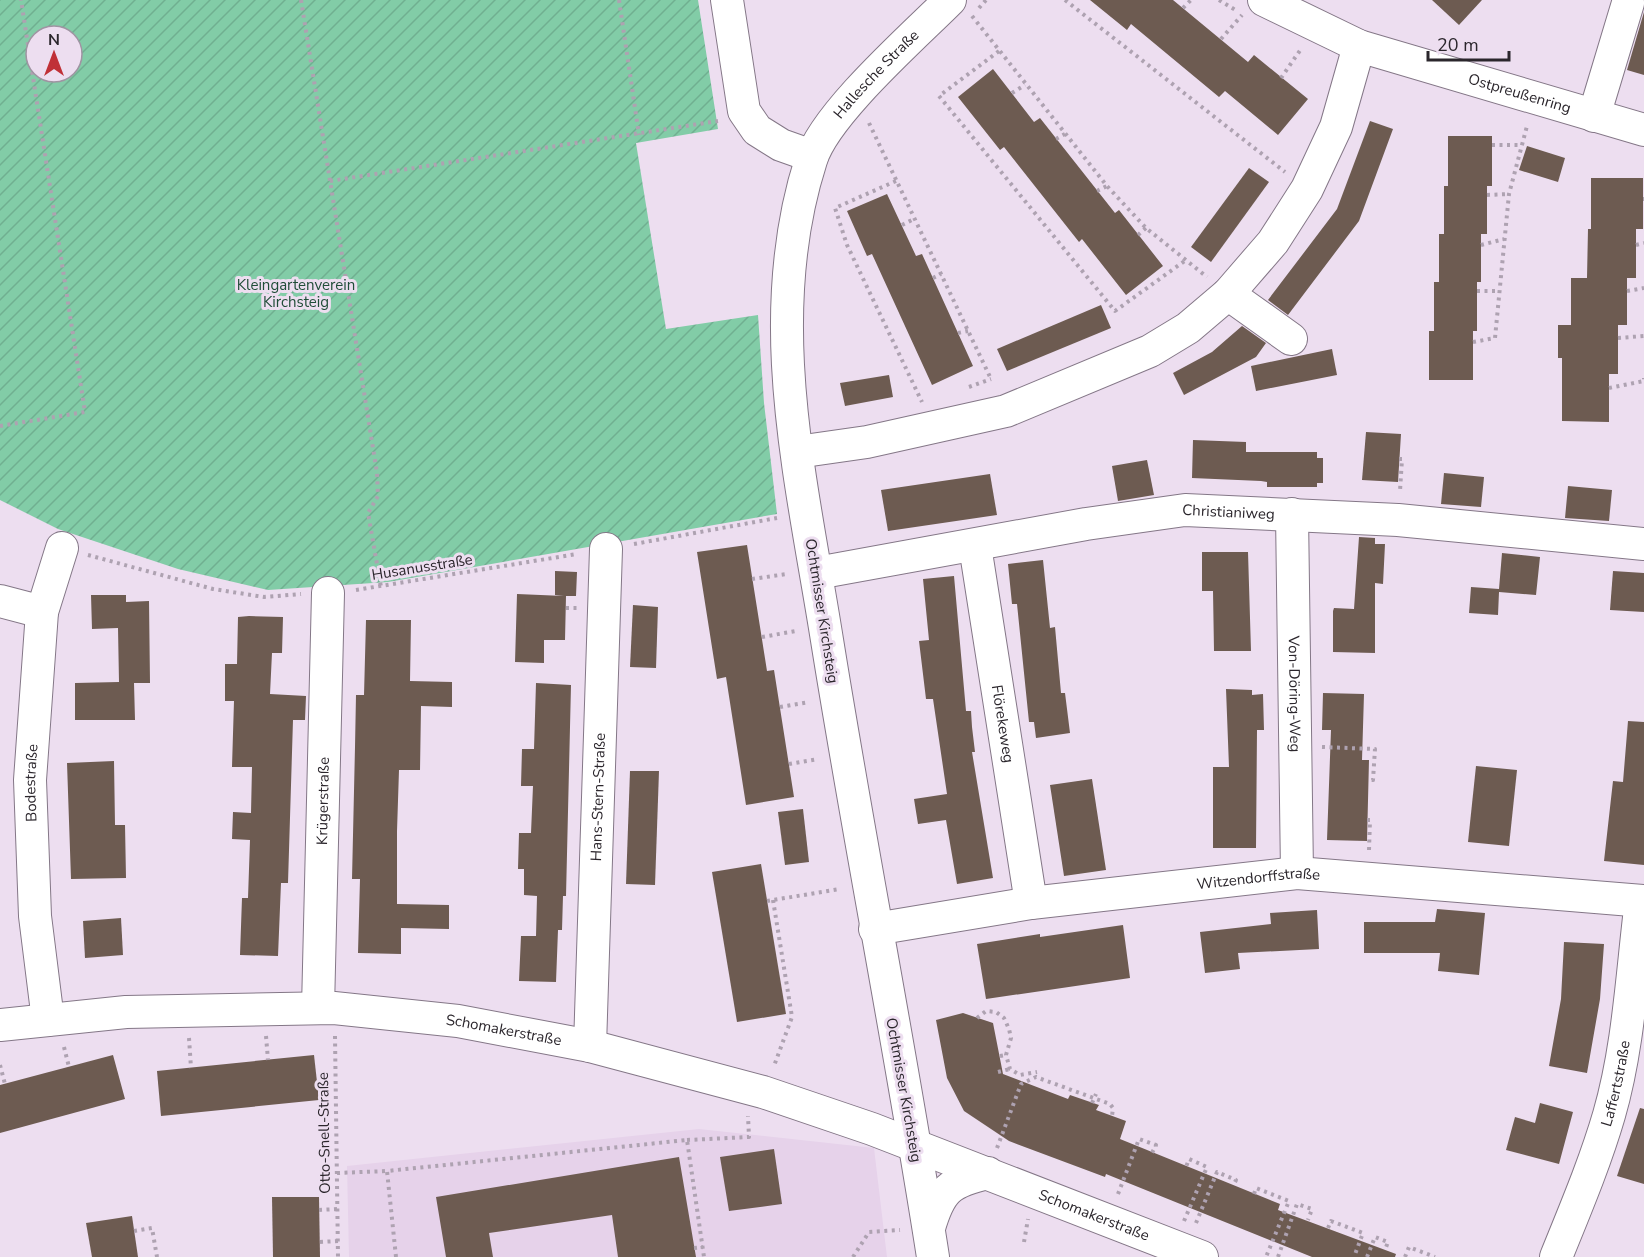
<svg xmlns="http://www.w3.org/2000/svg" width="1644" height="1257" font-family="'Nunito Sans',sans-serif">
<style>
.built{fill:#e6d2ea}
.garden{fill:url(#garden-furrows);fill-rule:evenodd}
.building{fill:#6d5b51}
.lines{fill:none;stroke-linecap:round;stroke-linejoin:round}
.minor-casing{stroke:#847787;stroke-width:34}
.path{stroke:#aea2b1;stroke-width:4;stroke-dasharray:3 4.5;stroke-linecap:butt}
.minor{stroke:#fff;stroke-width:32}
.labels{text-anchor:middle;dominant-baseline:central;stroke-width:6;stroke-linejoin:round;paint-order:stroke}
.street-label{font-size:15px;fill:#2b262c;stroke:#eddef0}
.park-label{font-size:15px;fill:#204d38;stroke:#eddef0}
</style>
<defs>
<pattern id="garden-furrows" width="10" height="10" patternUnits="userSpaceOnUse" patternTransform="scale(1.5)"><rect width="10" height="10" fill="#82cca7"/><path d="M-1 1l2-2M0 10L10 0M9 11l2-2" fill="none" stroke="#70af90"/></pattern>
</defs>
<rect width="100%" height="100%" fill="#eddef0"/>
<path class="built" d="M699 1129 874 1148 887 1257H349L347 1166Z"/>
<path class="garden" d="M0 0H698L718 129 636 143 666 329 758 315 764 403 777 514 388 582 268 590 178 569 58 529 0 500ZM36 36H72V72H36Z"/>
<g class="building">
<path d="M1090 0H1173L1248 62 1254 55 1308 99 1278 135 1225 91 1219 97 1131 24 1127 30Z"/>
<path d="M1432 0H1482L1459 25Z"/>
<path d="M1644 12V75L1627 70Z"/>
<path d="M993 69 1034 122 1040 118 1115 213 1119 210 1163 266 1126 295 1082 239 1079 242 1004 147 1000 150 958 97Z"/>
<path d="M1370 121 1393 129 1359 221 1288 315 1268 300 1337 209Z"/>
<path d="M1448 136H1492V186H1487V234H1481V282H1477V331H1473V380H1429V331H1434V282H1439V234H1444V186H1448Z"/>
<path d="M1527 146 1565 158 1558 182 1519 170Z"/>
<path d="M1249 168 1269 182 1211 262 1191 247Z"/>
<path d="M1591 178H1643V229H1636V278H1627V325H1618V374H1609V422L1562 421V358H1558V325H1571V278H1587L1588 229H1591Z"/>
<path d="M887 194 916 256 922 254 973 366 932 385 872 254 867 256 847 211Z"/>
<path d="M1101 305 1111 328 1007 371 997 349Z"/>
<path d="M1242 326 1266 343 1256 357 1184 395 1173 373 1212 352Z"/>
<path d="M1332 349 1337 375 1256 391 1251 366Z"/>
<path d="M889 375 893 397 845 406 840 383Z"/>
<path d="M1366 432 1401 434 1398 482 1362 480Z"/>
<path d="M1193 440 1246 442V452H1317V458H1323V483H1317V487H1267V482L1261 481 1192 478Z"/>
<path d="M1147 460 1154 495 1118 501 1112 466Z"/>
<path d="M1444 473 1484 477 1481 507 1441 504Z"/>
<path d="M990 474 997 515 888 531 881 490Z"/>
<path d="M1568 486 1612 490 1609 521 1565 518Z"/>
<path d="M1359 537 1375 538V544H1385L1383 584 1375 583V653L1333 652V611L1334 608 1354 609Z"/>
<path d="M747 545 767 671 774 670 794 797 746 805 726 677 717 679 697 552Z"/>
<path d="M1202 552H1248L1251 651H1214L1213 591H1202Z"/>
<path d="M1502 553 1540 557 1536 595 1499 592 1498 615 1469 613 1471 587 1499 589Z"/>
<path d="M1043 560 1050 628 1055 627 1061 693H1065L1070 733 1036 738 1034 722H1029L1017 604H1012L1008 564Z"/>
<path d="M555 571 577 572 576 596H566L565 640H544V663L515 662 517 594 564 596 555 595Z"/>
<path d="M1613 571 1644 573V612L1610 610Z"/>
<path d="M954 576 966 711H971L972 727 975 752H972L993 878 957 884 946 820 918 824 914 799 947 794 933 699H926L919 641 929 640 923 579Z"/>
<path d="M91 595H126V602L149 601 150 683H134L135 720H75V683L119 682 118 628 92 629Z"/>
<path d="M633 605 658 607 656 668 630 667Z"/>
<path d="M249 616 283 617 282 653H272L270 694 306 696 305 720H293L288 883H281L278 956 240 955 242 898H248L250 840 232 839 233 812 251 813 252 767H232L234 701H225V664H237L238 617Z"/>
<path d="M366 620H411L410 681 452 682V707L421 706 420 770H399L397 831V904L449 905V929L401 928V954L358 953 360 879H352L355 747 356 695H364Z"/>
<path d="M536 683 571 685 566 896H563L562 930H558L556 982 519 981 521 936H536L537 896 524 895V869H518L519 833H531L533 786H521L522 749H534Z"/>
<path d="M1226 689 1252 690V695L1263 694 1264 730H1257L1256 848H1213V767H1229Z"/>
<path d="M1323 693 1364 694 1362 760H1369L1367 841 1327 840 1331 730H1322Z"/>
<path d="M1628 721 1644 722V865L1604 861 1613 781 1623 782Z"/>
<path d="M114 761 115 825H125L126 878 71 879 67 763Z"/>
<path d="M1476 766 1517 770 1509 846 1468 842Z"/>
<path d="M630 771H659L655 885 626 884Z"/>
<path d="M1092 779 1106 870 1064 876 1050 785Z"/>
<path d="M803 809 809 862 785 865 778 812Z"/>
<path d="M761 864 786 1014 737 1022 712 872Z"/>
<path d="M1437 909 1485 913 1479 975 1438 971 1440 953H1364V922H1435Z"/>
<path d="M1317 910 1319 949 1238 953 1240 969 1205 973 1200 932 1271 924 1270 913Z"/>
<path d="M121 918 123 955 85 958 83 921Z"/>
<path d="M1123 925 1130 978 986 999 977 944 1040 934V937Z"/>
<path d="M1564 942 1604 944 1600 999 1587 1073 1549 1066 1561 999Z"/>
<path d="M963 1013 993 1023 1003 1074 1068 1099 1070 1095 1099 1105 1096 1110 1126 1121 1120 1139 1280 1204 1278 1210 1396 1254 1395 1257H1312L1106 1174 1105 1177 1009 1141 964 1111 947 1078 936 1020Z"/>
<path d="M113 1055 125 1099 0 1133V1085Z"/>
<path d="M314 1055 319 1100 161 1116 157 1071Z"/>
<path d="M1540 1103 1573 1112 1559 1164 1506 1150 1515 1117 1535 1123Z"/>
<path d="M1640 1108 1644 1109V1184L1617 1176Z"/>
<path d="M774 1149 782 1204 729 1211 720 1157Z"/>
<path d="M679 1157 696 1257H618L612 1215 489 1233 493 1257H446L436 1197Z"/>
<path d="M272 1197H319L320 1257H273Z"/>
<path d="M132 1216 138 1257H92L86 1223Z"/>
</g>
<g class="lines">
<g class="minor-casing">
<g id="minor">
<path d="M727 0 744 111 757 130 781 145 812 156"/>
<path id="s1" d="M1264 0 1359 46 1644 130"/>
<path d="M1594 116 1628 3"/>
<path d="M1228 294 1291 339"/>
<path d="M797 452 867 442 1006 411 1150 351 1188 328 1228 294 1273 242 1307 189 1336 127 1359 46"/>
<path id="s2" d="M1292 514 1297 873"/>
<path id="s3" d="M975 546 1031 903"/>
<path id="s4" d="M817 573 1086 524 1185 510 1398 520 1644 544"/>
<path d="M0 601 42 612"/>
<path id="s5" d="M875 929 1031 903 1297 873 1644 901"/>
<path id="s6" d="M318 1008 328 593"/>
<path id="s7" d="M48 1020 35 916 30 780 42 612 62 548"/>
<path id="s8" d="M0 1025 126 1012 334 1008 458 1021 590 1046 763 1092 872 1129 1202 1257"/>
<path id="s9" d="M590 1046 606 549"/>
<path d="M929 1228C940 1190 949 1182 988 1173"/>
<path id="s10" d="M933 1257C901 1051 860 846 827 640 802 482 760 318 811 160 825 114 914 36 950 0"/>
<path id="s11" d="M1556 1257C1575 1210 1595 1163 1609 1115 1629 1046 1632 972 1641 901"/>
</g>
</g>
<g class="path">
<path d="M301 0 377 473 378 496 368 513 381 587"/>
<path d="M619 0 639 135"/>
<path d="M1065 0 1285 172"/>
<path d="M1219 0 1237 11"/>
<path d="M979 8 986 0"/>
<path d="M1183 8 1191 0"/>
<path d="M972 16 1107 186 1146 228 1207 277"/>
<path d="M1221 39 1242 15"/>
<path d="M999 51 939 96 1115 311 1186 260"/>
<path d="M1281 78 1301 49"/>
<path d="M1012 93 1025 85"/>
<path d="M869 123 991 379"/>
<path d="M1056 139 1065 134"/>
<path d="M1492 145H1520"/>
<path d="M330 181 718 121"/>
<path d="M896 181 835 208 847 245 922 402"/>
<path d="M1097 191 1107 186"/>
<path d="M1487 195 1509 194"/>
<path d="M1643 199H1644"/>
<path d="M902 225 914 219"/>
<path d="M1138 235 1146 228"/>
<path d="M1481 245 1504 239"/>
<path d="M1636 245 1644 243"/>
<path d="M933 278 941 274"/>
<path d="M1477 291H1499"/>
<path d="M1627 291 1644 288"/>
<path d="M958 333 968 331"/>
<path d="M1618 338 1644 336"/>
<path d="M1473 342 1495 338 1509 194 1527 126"/>
<path d="M969 387 991 379"/>
<path d="M1609 388 1644 381V378"/>
<path d="M0 426 85 412 21 0"/>
<path d="M1399 459H1402L1400 491"/>
<path d="M634 544 777 518"/>
<path d="M88 555 213 589 264 597 301 594"/>
<path d="M752 579 787 574"/>
<path d="M356 590 577 554"/>
<path d="M566 608H577"/>
<path d="M762 637 796 631"/>
<path d="M780 707 809 702"/>
<path d="M1322 747 1375 749 1373 780H1369"/>
<path d="M789 764 818 759"/>
<path d="M1367 820H1370L1369 850"/>
<path d="M773 900 792 1017 774 1066"/>
<path d="M767 901 840 889"/>
<path d="M977 1018 986 1011 996 1012 1004 1018 1009 1029 1011 1038 1006 1055 1010 1069 1020 1075 1037 1072"/>
<path d="M266 1036 268 1060"/>
<path d="M335 1036 338 1257"/>
<path d="M189 1038 191 1068"/>
<path d="M64 1047 69 1067"/>
<path d="M1000 1056 1006 1055"/>
<path d="M0 1065 5 1084"/>
<path d="M998 1072 1010 1069"/>
<path d="M1092 1103 1096 1094"/>
<path d="M687 1140 749 1137 748 1116"/>
<path d="M997 1148 1021 1084 1036 1077 1110 1104 1113 1108 1112 1116"/>
<path d="M337 1173 387 1171"/>
<path d="M1118 1194 1139 1139 1156 1145 1152 1153"/>
<path d="M1254 1194 1256 1188 1289 1201 1266 1257"/>
<path d="M319 1210 337 1209"/>
<path d="M1184 1221 1207 1167 1189 1159 1186 1167"/>
<path d="M1196 1223 1217 1172 1236 1180 1233 1186"/>
<path d="M1328 1228 1331 1221 1363 1233 1354 1257"/>
<path d="M134 1231 152 1228 157 1257"/>
<path d="M320 1242 338 1241"/>
<path d="M1024 1242 1028 1219"/>
<path d="M694 1248 703 1247"/>
<path d="M396 1257 387 1171 687 1140 704 1257"/>
<path d="M853 1257 869 1232 900 1230"/>
<path d="M1278 1257 1297 1204 1312 1209 1308 1220"/>
<path d="M1367 1257 1375 1237 1388 1242 1385 1250"/>
<path d="M1405 1257 1409 1247 1435 1257"/>
</g>
<use href="#minor" class="minor"/>
</g>
<g class="labels">
<g class="street-label">
<text stroke="none"><textPath href="#s10" startOffset="1220">Hallesche Straße</textPath></text>
<text stroke="none"><textPath href="#s1" startOffset="273">Ostpreußenring</textPath></text>
<text stroke="none"><textPath href="#s4" startOffset="417">Christianiweg</textPath></text>
<text transform="translate(422 567) rotate(-9)">Husanusstraße</text>
<text transform="translate(822 611) rotate(81)">Ochtmisser Kirchsteig</text>
<text stroke="none"><textPath href="#s2" startOffset="180">Von-Döring-Weg</textPath></text>
<text stroke="none"><textPath href="#s3" startOffset="180">Flörekeweg</textPath></text>
<text stroke="none"><textPath href="#s7" startOffset="238">Bodestraße</textPath></text>
<text stroke="none"><textPath href="#s9" startOffset="249">Hans-Stern-Straße</textPath></text>
<text stroke="none"><textPath href="#s6" startOffset="207">Krügerstraße</textPath></text>
<text stroke="none"><textPath href="#s5" startOffset="387">Witzendorffstraße</textPath></text>
<text stroke="none"><textPath href="#s8" startOffset="506">Schomakerstraße</textPath></text>
<text stroke="none"><textPath href="#s11" startOffset="184">Laffertstraße</textPath></text>
<text transform="translate(904 1090) rotate(80)">Ochtmisser Kirchsteig</text>
<text transform="translate(324 1133) rotate(-91)">Otto-Snell-Straße</text>
<text stroke="none"><textPath href="#s8" startOffset="1126">Schomakerstraße</textPath></text>
</g>
<g class="park-label">
<text x="296" y="285">Kleingartenverein<tspan x="296" dy="17">Kirchsteig</tspan></text>
</g>
</g>
<g transform="translate(54 54)"><circle r="28" fill="#eddef0" stroke="#9f94a2" stroke-width="1.5"/>
<path d="M0-4.5L10 22L0 15L-10 22Z" fill="#c03037"/>
<text y="-9" font-size="16" font-weight="bold" text-anchor="middle" fill="#2b262c">N</text>
</g>
<path d="M1428 51v9h81v-9" fill="none" stroke="#2b262c" stroke-width="3"/>
<text x="1437" y="51" font-size="18" fill="#2b262c" stroke="#eddef0" stroke-width="4.5" paint-order="stroke">20 m</text>
</svg>
